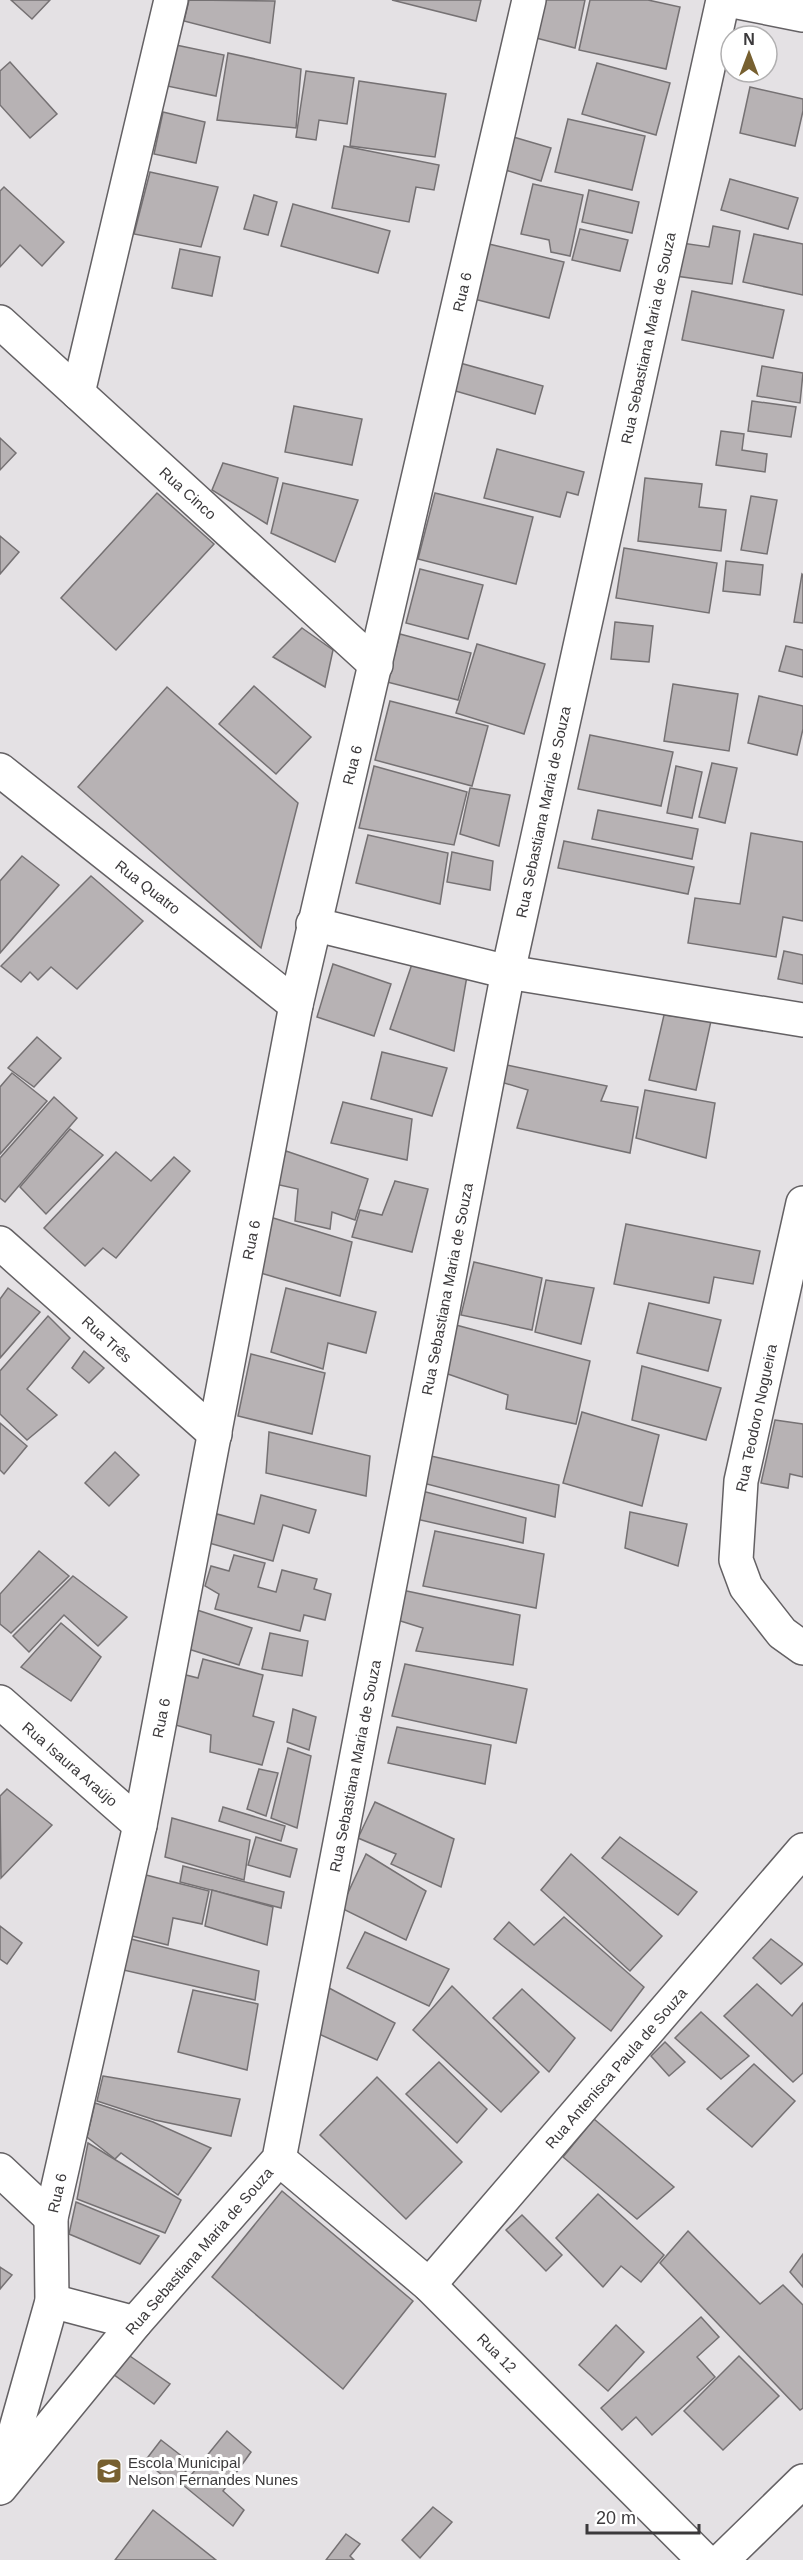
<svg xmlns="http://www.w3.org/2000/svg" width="803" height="2560" font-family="Arial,sans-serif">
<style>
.building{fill:#b7b2b4;stroke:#757173;stroke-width:1.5}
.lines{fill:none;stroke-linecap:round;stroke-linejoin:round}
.minor-casing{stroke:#646164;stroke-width:36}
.minor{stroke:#fff;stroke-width:33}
.labels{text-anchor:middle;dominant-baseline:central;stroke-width:6;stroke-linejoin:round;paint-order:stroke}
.street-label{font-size:15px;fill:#3b393b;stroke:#fff}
.poi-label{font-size:15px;fill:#3b393b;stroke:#fff;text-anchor:start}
</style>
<rect width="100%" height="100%" fill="#e4e1e4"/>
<g class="building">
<path d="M11 0H50L32 19Z"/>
<path d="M189 0 275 1 270 43 184 21Z"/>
<path d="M392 0H481L476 21Z"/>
<path d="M546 0H585L575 48 536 38Z"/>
<path d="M590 0H648L680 7 666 69 579 50Z"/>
<path d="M176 45 224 55 216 96 167 86Z"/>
<path d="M228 53 301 69 296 128 217 120Z"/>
<path d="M10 62 57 114 30 138 0 105V71Z"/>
<path d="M597 63 670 83 656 135 582 114Z"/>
<path d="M306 71 354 78 347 124 319 120 316 140 296 137Z"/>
<path d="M359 81 446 94 435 157 350 146Z"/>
<path d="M750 87 803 99V111L795 146 740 133Z"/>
<path d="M163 112 205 122 196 163 154 154Z"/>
<path d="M568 119 645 136 632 190 555 172Z"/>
<path d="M510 136 551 148 541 181 499 168Z"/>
<path d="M344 146 439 165 434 190 416 187 409 222 332 208Z"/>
<path d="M150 172 218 187 201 247 134 234Z"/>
<path d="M730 179 798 198 788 229 721 210Z"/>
<path d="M533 184 583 195 570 256 551 252 549 240 521 234Z"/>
<path d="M4 187 64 242 42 266 20 245 0 267V191Z"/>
<path d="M589 190 639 202 632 233 582 222Z"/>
<path d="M254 195 277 202 268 235 244 229Z"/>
<path d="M293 204 390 231 378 273 281 246Z"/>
<path d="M713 226 740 231 732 284 676 276 682 243 709 247Z"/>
<path d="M580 229 628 240 620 271 572 260Z"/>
<path d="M754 234 803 244V295L743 282Z"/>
<path d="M489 244 564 262 549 318 474 299Z"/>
<path d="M180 249 220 257 212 296 172 288Z"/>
<path d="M692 291 784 310 773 358 682 340Z"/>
<path d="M460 363 543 386 535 414 452 390Z"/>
<path d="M762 366 803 373 800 403 757 396Z"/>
<path d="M752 401 796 407 791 437 748 431Z"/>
<path d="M294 406 362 419 352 465 285 452Z"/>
<path d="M721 431 744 434 742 450 767 454 765 472 716 465Z"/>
<path d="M0 438 16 453 0 470Z"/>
<path d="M497 449 584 472 578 495 567 492 560 517 484 498Z"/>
<path d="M223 463 278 478 267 524 212 490Z"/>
<path d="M645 478 702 484 699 507 726 510 721 551 638 541Z"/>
<path d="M283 483 358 500 335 562 271 533Z"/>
<path d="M157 493 214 544 116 650 61 598Z"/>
<path d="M435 493 533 517 516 584 418 559Z"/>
<path d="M751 496 777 500 767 554 741 550Z"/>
<path d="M0 536 19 552 0 574Z"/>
<path d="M624 548 717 563 709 613 616 598Z"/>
<path d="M726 561 763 565 760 595 723 591Z"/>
<path d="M420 569 483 585 468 639 406 623Z"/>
<path d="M802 574 803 575V623L794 622Z"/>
<path d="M615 622 653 626 649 662 611 659Z"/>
<path d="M302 628 333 650 325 687 273 657Z"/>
<path d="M400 634 471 653 458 700 387 682Z"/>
<path d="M477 644 545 664 524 734 456 713Z"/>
<path d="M786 646 803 650V677L779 671Z"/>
<path d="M673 684 738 694 729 751 664 741Z"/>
<path d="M254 686 311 737 276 774 219 724Z"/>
<path d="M167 687 298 803 261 948 78 787Z"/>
<path d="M759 696 803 706V729L797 755 748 743Z"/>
<path d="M390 701 488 726 472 786 375 760Z"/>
<path d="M590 735 673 752 661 806 578 789Z"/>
<path d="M712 763 737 768 725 823 699 817Z"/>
<path d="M374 766 467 792 454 845 359 828Z"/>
<path d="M676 766 702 772 692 818 667 813Z"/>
<path d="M470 788 510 795 499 846 460 834Z"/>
<path d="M598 810 698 829 692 859 592 839Z"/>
<path d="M751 833 803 842V921L783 917 776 957 688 943 695 898 740 904Z"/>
<path d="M368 835 448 853 440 904 356 883Z"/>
<path d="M564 841 694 867 688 894 558 868Z"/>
<path d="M452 852 493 861 490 890 447 882Z"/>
<path d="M22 856 59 885 0 953V881Z"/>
<path d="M91 876 143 921 77 989 51 967 38 980 30 972 21 982 1 966Z"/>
<path d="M784 951 803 955V984L778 979Z"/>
<path d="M413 961 467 976 454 1051 390 1029Z"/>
<path d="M333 964 391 984 374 1036 317 1017Z"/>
<path d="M664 1015 711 1021 696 1090 649 1080Z"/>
<path d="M37 1037 61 1058 34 1087 8 1068Z"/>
<path d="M382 1052 447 1068 432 1116 371 1099Z"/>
<path d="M502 1064 607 1086 601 1101 638 1107 630 1153 517 1128 528 1090 501 1082Z"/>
<path d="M12 1073 47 1101 0 1154V1087Z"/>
<path d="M645 1090 715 1103 706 1158 636 1138Z"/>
<path d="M54 1097 77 1118 5 1202 0 1198V1158Z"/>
<path d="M343 1102 412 1119 407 1160 331 1143Z"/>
<path d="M70 1129 103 1155 46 1214 20 1187Z"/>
<path d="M286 1151 368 1179 355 1220 332 1212 330 1229 295 1221 298 1189 275 1184Z"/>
<path d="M116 1152 151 1181 174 1157 190 1171 116 1258 103 1248 85 1266 44 1228Z"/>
<path d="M395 1181 428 1189 412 1252 352 1237 360 1210 382 1215Z"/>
<path d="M270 1217 352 1242 340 1296 257 1272Z"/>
<path d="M626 1224 760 1251 753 1284 714 1277 709 1303 614 1284Z"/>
<path d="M474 1262 542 1278 532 1330 461 1315Z"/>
<path d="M546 1280 594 1288 581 1344 535 1332Z"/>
<path d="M8 1288 40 1312 0 1358V1299Z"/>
<path d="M286 1288 376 1312 366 1353 328 1343 323 1369 271 1352Z"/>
<path d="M649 1303 721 1320 708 1371 637 1353Z"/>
<path d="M48 1316 70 1338 27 1389 57 1415 27 1440 0 1414V1371Z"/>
<path d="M456 1325 590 1361 576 1424 506 1409 508 1395 445 1373Z"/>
<path d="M84 1351 104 1368 89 1383 72 1368Z"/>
<path d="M251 1354 325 1373 312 1434 238 1416Z"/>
<path d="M642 1366 721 1388 706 1440 632 1420Z"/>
<path d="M582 1412 659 1435 642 1506 563 1483Z"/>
<path d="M775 1420 803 1424V1477L790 1474 788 1488 761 1483Z"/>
<path d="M0 1423 27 1446 4 1474 0 1470Z"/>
<path d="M269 1432 370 1456 366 1496 266 1473Z"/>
<path d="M115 1452 139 1475 109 1506 85 1483Z"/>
<path d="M431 1456 559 1485 555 1517 423 1483Z"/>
<path d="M422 1491 526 1518 523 1543 416 1519Z"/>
<path d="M261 1495 316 1510 309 1533 283 1525 273 1561 209 1543 217 1514 254 1524Z"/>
<path d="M630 1512 687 1524 678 1566 625 1548Z"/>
<path d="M435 1531 544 1554 536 1608 423 1586Z"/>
<path d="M39 1551 69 1576 11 1633 0 1624V1594Z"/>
<path d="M234 1555 265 1563 258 1587 276 1592 282 1570 317 1579 314 1589 331 1594 325 1620 304 1615 300 1631 215 1609 219 1594 205 1586 211 1566 229 1571Z"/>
<path d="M73 1576 127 1617 98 1646 64 1615 29 1652 13 1636Z"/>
<path d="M402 1590 520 1615 513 1665 416 1651 423 1628 394 1619Z"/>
<path d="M194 1609 252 1628 239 1665 182 1647Z"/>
<path d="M61 1623 101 1657 71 1701 21 1667Z"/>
<path d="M270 1633 308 1641 302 1676 262 1669Z"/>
<path d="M203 1659 263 1675 253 1716 274 1722 262 1765 210 1752 211 1735 172 1724 182 1674 198 1678Z"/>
<path d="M405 1664 527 1689 516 1743 392 1716Z"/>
<path d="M293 1709 316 1717 309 1750 287 1742Z"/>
<path d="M397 1727 491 1745 485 1784 388 1763Z"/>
<path d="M288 1748 311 1756 297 1828 271 1818Z"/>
<path d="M259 1769 278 1773 266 1816 247 1809Z"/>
<path d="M7 1789 52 1825 1 1878 0 1796Z"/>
<path d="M375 1802 454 1839 441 1887 391 1864 396 1854 358 1838Z"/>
<path d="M223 1807 285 1826 281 1841 219 1821Z"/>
<path d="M172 1818 250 1840 244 1880 165 1857Z"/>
<path d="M256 1837 297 1849 290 1877 248 1865Z"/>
<path d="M620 1837 697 1892 678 1915 602 1858Z"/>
<path d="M366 1854 426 1891 406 1940 341 1908Z"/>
<path d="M571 1854 662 1936 630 1971 541 1890Z"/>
<path d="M183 1866 284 1892 281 1908 180 1882Z"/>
<path d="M146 1875 209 1891 202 1924 173 1918 168 1945 128 1935Z"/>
<path d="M212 1890 273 1907 267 1945 205 1926Z"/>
<path d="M564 1917 644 1987 611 2031 494 1939 509 1922 534 1945Z"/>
<path d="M0 1926 22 1943 7 1964 0 1959Z"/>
<path d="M365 1932 449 1969 429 2006 347 1968Z"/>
<path d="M127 1938 259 1971 255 2000 119 1969Z"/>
<path d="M771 1939 803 1964 781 1984 753 1958Z"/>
<path d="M757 1984 792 2016 803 2003V2073L793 2082 724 2016Z"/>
<path d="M452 1986 539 2072 501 2112 413 2030Z"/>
<path d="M329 1988 395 2023 377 2060 310 2030Z"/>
<path d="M522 1989 575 2038 549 2072 493 2018Z"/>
<path d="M193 1990 258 2004 247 2070 178 2052Z"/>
<path d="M701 2012 749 2056 721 2079 675 2038Z"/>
<path d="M665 2042 685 2062 669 2076 651 2056Z"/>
<path d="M439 2062 487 2109 457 2143 406 2094Z"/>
<path d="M754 2064 795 2101 752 2147 707 2109Z"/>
<path d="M103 2076 240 2099 231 2136 155 2120 97 2101Z"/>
<path d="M377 2077 462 2162 406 2219 320 2135Z"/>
<path d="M95 2103 153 2122 211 2148 178 2195 121 2153 115 2159 87 2137Z"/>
<path d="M594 2119 674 2187 637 2219 563 2157Z"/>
<path d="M88 2143 181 2200 165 2233 77 2199Z"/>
<path d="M282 2191 413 2301 343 2389 212 2277Z"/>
<path d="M598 2194 664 2255 641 2282 621 2266 603 2287 556 2238Z"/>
<path d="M76 2202 159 2236 140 2264 69 2234Z"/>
<path d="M522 2215 562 2255 546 2271 506 2230Z"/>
<path d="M688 2231 760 2304 783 2285 803 2305V2408L800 2410 660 2263Z"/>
<path d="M803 2254V2287L790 2272Z"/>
<path d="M0 2267 12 2275 0 2289Z"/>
<path d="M701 2317 719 2337 697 2357 715 2377 652 2435 636 2417 622 2430 601 2408Z"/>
<path d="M616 2325 644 2352 608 2391 579 2365Z"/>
<path d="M127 2354 170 2384 154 2404 113 2374Z"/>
<path d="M739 2356 779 2396 723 2450 684 2411Z"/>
<path d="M227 2431 251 2452 223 2491 244 2510 233 2526 183 2485Z"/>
<path d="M161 2440 192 2464 174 2485 145 2461Z"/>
<path d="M433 2507 452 2522 420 2558 402 2540Z"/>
<path d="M153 2510 216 2560H115Z"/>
<path d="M346 2534 360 2544 350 2556 354 2560H326Z"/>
</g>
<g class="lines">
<g class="minor-casing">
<g id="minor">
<path d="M728 0 803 15"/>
<path d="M0 322 376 665"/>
<path d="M78 393 171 0"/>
<path d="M0 770 296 1005"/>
<path d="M313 924 508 972 803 1020"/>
<path d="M803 1203 741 1481 736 1560 746 1587 782 1633 803 1648"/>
<path d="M0 1243 215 1434"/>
<path d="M0 1702 140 1825"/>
<path d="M279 2159 429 2285 704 2560"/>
<path d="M0 2170 51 2218"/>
<path d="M429 2285 803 1850"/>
<path d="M52 2301 135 2323"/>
<path d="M2 2478 52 2301 51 2218 140 1825 296 1005 529 0"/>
<path d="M0 2488 135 2323 279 2159 508 972 723 0"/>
<path d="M722 2560 803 2481"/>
</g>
</g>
<use href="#minor" class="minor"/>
</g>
<defs>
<g id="school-square" transform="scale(1.35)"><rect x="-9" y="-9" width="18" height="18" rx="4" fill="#776030" stroke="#fff"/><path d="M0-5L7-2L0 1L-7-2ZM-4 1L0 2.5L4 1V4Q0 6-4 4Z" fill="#fff"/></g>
</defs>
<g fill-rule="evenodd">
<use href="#school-square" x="109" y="2471"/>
</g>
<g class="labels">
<g class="street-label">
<text transform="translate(462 292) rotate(-77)">Rua 6</text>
<text transform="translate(648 338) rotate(-78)">Rua Sebastiana Maria de Souza</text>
<text transform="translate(188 493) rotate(42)">Rua Cinco</text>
<text transform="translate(352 765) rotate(-76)">Rua 6</text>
<text transform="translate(543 812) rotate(-78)">Rua Sebastiana Maria de Souza</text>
<text transform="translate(148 887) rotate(38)">Rua Quatro</text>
<text transform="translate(251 1240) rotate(-79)">Rua 6</text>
<text transform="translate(447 1289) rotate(-79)">Rua Sebastiana Maria de Souza</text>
<text transform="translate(107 1339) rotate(42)">Rua Três</text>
<text transform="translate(756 1418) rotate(-78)">Rua Teodoro Nogueira</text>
<text transform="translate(161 1718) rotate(-79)">Rua 6</text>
<text transform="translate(70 1764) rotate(41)">Rua Isaura Araújo</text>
<text transform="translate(355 1766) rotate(-79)">Rua Sebastiana Maria de Souza</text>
<text transform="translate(616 2068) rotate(-49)">Rua Antenisca Paula de Souza</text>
<text transform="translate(57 2193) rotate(-77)">Rua 6</text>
<text transform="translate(199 2251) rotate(-49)">Rua Sebastiana Maria de Souza</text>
<text transform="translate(497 2353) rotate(45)">Rua 12</text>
</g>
<g class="poi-label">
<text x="128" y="2462">Escola Municipal<tspan x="128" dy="17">Nelson Fernandes Nunes</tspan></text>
</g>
</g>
<g transform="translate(749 54)"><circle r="28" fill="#ffffff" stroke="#b1b0b1" stroke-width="1.5"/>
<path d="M0-4.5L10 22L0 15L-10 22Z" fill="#776030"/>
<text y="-9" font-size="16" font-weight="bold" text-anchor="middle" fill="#3b393b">N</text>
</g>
<path d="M587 2524v9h112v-9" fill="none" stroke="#3b393b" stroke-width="3"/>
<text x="596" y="2524" font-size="18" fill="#3b393b" stroke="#ffffff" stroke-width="4.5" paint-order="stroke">20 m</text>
</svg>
